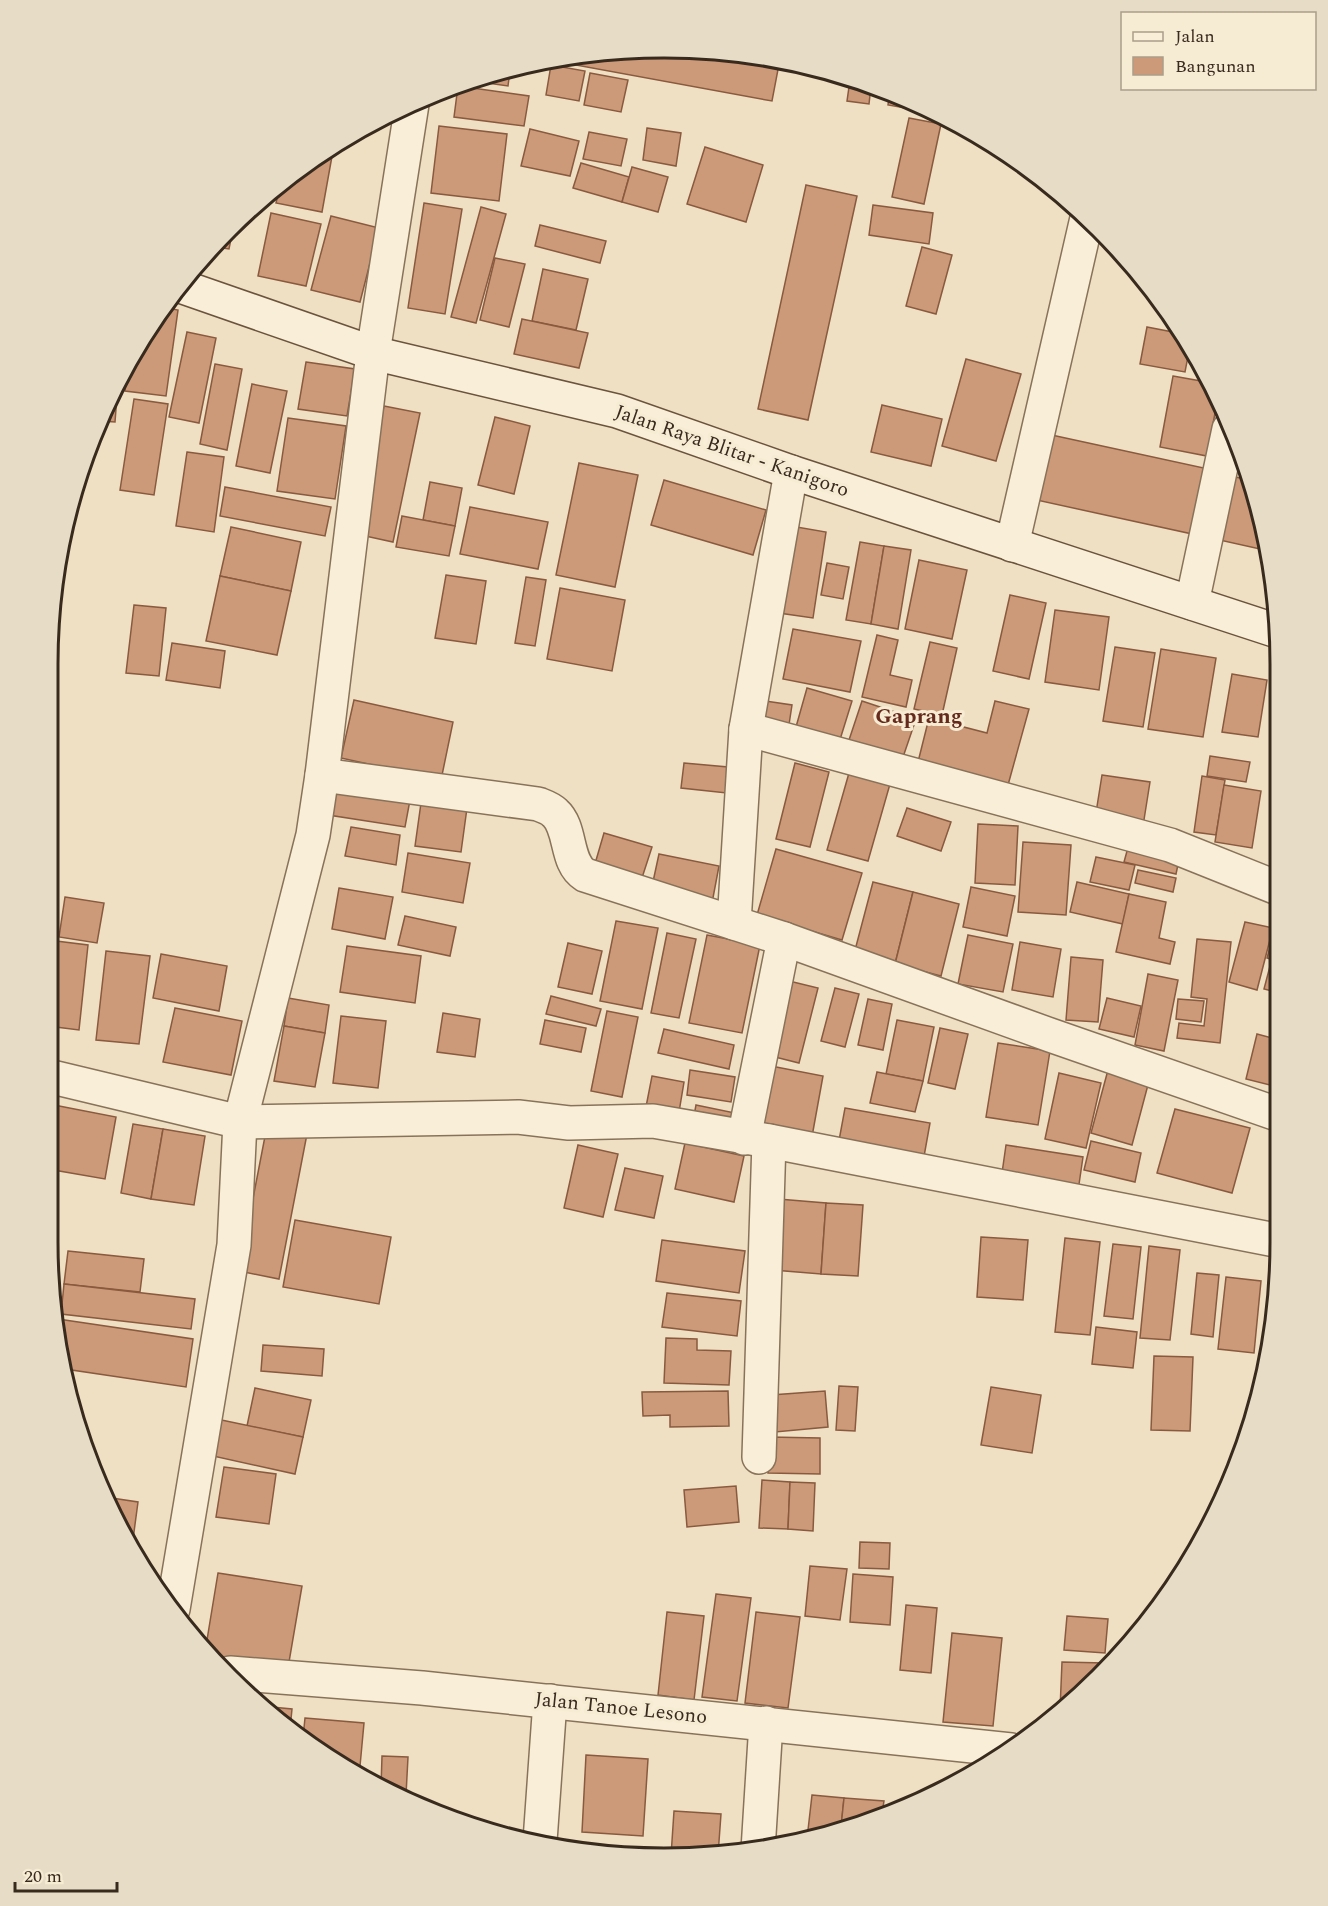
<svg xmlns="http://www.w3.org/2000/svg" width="1328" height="1906" font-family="Spectral,serif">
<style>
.building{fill:#cd9a79;stroke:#895a3f;stroke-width:1.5}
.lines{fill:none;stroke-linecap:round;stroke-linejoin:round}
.minor-casing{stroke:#89725a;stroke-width:36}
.secondary-casing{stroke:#6b533d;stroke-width:36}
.minor{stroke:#f9eed7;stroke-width:33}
.secondary{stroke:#f9eed7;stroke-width:33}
.labels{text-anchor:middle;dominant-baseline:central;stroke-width:6;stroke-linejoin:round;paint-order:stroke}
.street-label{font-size:20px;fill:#392a1e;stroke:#f6ebd3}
.quarter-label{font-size:22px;font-weight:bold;fill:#662a1d;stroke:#f6ebd3}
.rim{fill:none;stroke:#392a1e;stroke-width:3}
</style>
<rect width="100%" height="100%" fill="#efe0c3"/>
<g class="building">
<path d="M664 48 780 59 772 101 554 61 555 59Z"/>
<path d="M551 65 585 71 579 101 546 95Z"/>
<path d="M510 70 508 86 473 81Z"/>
<path d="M590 73 628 80 621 112 584 105Z"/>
<path d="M850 80 871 86 869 104 847 101Z"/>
<path d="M458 86 529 96 524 126 454 117Z"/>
<path d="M890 92 900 95 934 113 888 105Z"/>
<path d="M909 118 941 124 924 204 892 197Z"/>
<path d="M439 126 507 134 499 201 431 193Z"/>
<path d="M647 128 681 133 676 166 643 160Z"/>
<path d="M530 129 579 141 570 176 521 166Z"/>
<path d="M589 132 627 139 621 166 583 159Z"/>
<path d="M334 145 322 212 276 203 280 186 322 152Z"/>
<path d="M705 147 763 165 746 222 687 204Z"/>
<path d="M581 163 629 177 622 202 573 188Z"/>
<path d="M632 167 668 177 658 212 622 202Z"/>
<path d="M806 185 857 196 808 420 758 409Z"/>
<path d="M424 203 462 209 445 314 408 308Z"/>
<path d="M873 205 933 213 929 244 869 235Z"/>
<path d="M481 207 506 214 476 323 451 317Z"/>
<path d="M271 213 321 224 306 286 258 276Z"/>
<path d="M331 216 379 228 360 302 311 290Z"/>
<path d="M234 224 229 249 215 247 229 228Z"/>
<path d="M540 225 606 241 600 263 535 246Z"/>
<path d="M922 247 952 255 936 314 906 306Z"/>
<path d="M495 258 525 264 509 327 480 320Z"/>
<path d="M543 269 588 279 576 330 532 321Z"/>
<path d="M167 308 178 310 166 396 125 391 130 356Z"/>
<path d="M522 319 588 333 579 368 514 354Z"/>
<path d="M1147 327 1183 334 1190 346 1185 372 1140 364Z"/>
<path d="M187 332 216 338 199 423 169 417Z"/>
<path d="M1191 347 1199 361 1189 359Z"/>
<path d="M966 359 1021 374 996 461 942 446Z"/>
<path d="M306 362 355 369 347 416 298 409Z"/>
<path d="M215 364 242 369 227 450 200 444Z"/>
<path d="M1173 376 1212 383 1216 391 1218 397 1207 456 1160 447Z"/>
<path d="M118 383 115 422 101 421Z"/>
<path d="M252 384 287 391 270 473 236 466Z"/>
<path d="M134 399 168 404 154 495 120 490Z"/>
<path d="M882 405 942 419 931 466 871 452Z"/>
<path d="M384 406 420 413 393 542 356 534Z"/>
<path d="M495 417 530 426 514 494 478 485Z"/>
<path d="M288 418 346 426 335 499 277 491Z"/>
<path d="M1047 434 1213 470 1197 535 1032 499Z"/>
<path d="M187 452 224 457 214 532 176 526Z"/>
<path d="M579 463 638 475 615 587 556 575Z"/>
<path d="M1229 476 1246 479 1269 551 1215 539Z"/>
<path d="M664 480 766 510 753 555 651 525Z"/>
<path d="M430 482 462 488 455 526 423 520Z"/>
<path d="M225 487 331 507 325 536 220 516Z"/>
<path d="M470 507 548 522 538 569 460 554Z"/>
<path d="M402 516 455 526 449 556 396 547Z"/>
<path d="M785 525 826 532 813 618 772 612Z"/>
<path d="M231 527 301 542 291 591 220 576Z"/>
<path d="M860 542 884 546 871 624 846 620Z"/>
<path d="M884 546 911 550 898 629 871 624Z"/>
<path d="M919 560 967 570 952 639 905 629Z"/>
<path d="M827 563 849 567 843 599 821 595Z"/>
<path d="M446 575 486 581 476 644 435 638Z"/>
<path d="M220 576 291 591 277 655 206 641Z"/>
<path d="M526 577 546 580 535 646 515 643Z"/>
<path d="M560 588 625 600 612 671 547 659Z"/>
<path d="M1010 595 1046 603 1029 679 993 671Z"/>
<path d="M134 605 166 608 159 676 126 673Z"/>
<path d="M1055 610 1109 617 1099 690 1045 682Z"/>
<path d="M793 629 861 641 850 692 783 679Z"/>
<path d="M877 635 898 640 890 675 912 680 906 707 862 697Z"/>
<path d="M930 642 957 648 942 715 914 709Z"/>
<path d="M172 643 225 651 220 688 166 680Z"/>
<path d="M1115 647 1155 653 1143 727 1103 721Z"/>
<path d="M1161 649 1216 658 1203 737 1148 729Z"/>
<path d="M1232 674 1267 680 1258 737 1222 732Z"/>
<path d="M807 688 852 701 838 746 794 734Z"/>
<path d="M354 700 453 722 441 780 341 758Z"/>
<path d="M759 700 792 705 788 731 755 726Z"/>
<path d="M862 701 916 719 902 760 848 743Z"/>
<path d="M995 701 1029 709 1008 785 918 762 929 718 987 733Z"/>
<path d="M1210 756 1250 762 1246 782 1207 776Z"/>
<path d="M1279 762H1280V794L1274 793Z"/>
<path d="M684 763 739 768 736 794 681 788Z"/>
<path d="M795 763 829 772 810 847 776 839Z"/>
<path d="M851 766 892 777 868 861 827 850Z"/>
<path d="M1102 775 1150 782 1143 826 1095 819Z"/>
<path d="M1202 776 1225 780 1216 835 1194 832Z"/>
<path d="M1224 785 1261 791 1252 848 1215 842Z"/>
<path d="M326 787 410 800 405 827 322 814Z"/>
<path d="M421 803 467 808 461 852 415 846Z"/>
<path d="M907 808 951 822 941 851 897 836Z"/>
<path d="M978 824 1018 826 1015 885 975 883Z"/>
<path d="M351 827 400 835 396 865 345 856Z"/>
<path d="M604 833 652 847 639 887 592 874Z"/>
<path d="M1023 842 1071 845 1066 915 1018 912Z"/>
<path d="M1129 844 1180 855 1176 874 1124 862Z"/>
<path d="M776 849 862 873 842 940 757 915Z"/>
<path d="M408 853 470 863 463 903 402 892Z"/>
<path d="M659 854 719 866 712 903 651 891Z"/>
<path d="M1096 857 1135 865 1129 890 1090 882Z"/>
<path d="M1138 870 1176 878 1173 892 1135 883Z"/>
<path d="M873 882 913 892 895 964 854 954Z"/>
<path d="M1077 882 1129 894 1123 924 1070 912Z"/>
<path d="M971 887 1015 896 1007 936 963 927Z"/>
<path d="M339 888 393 897 385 939 332 929Z"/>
<path d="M913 892 959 904 941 976 895 964Z"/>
<path d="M1129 894 1166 902 1159 938 1175 942 1170 964 1116 952Z"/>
<path d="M65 897 104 903 97 943 59 937Z"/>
<path d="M405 916 456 927 450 956 398 945Z"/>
<path d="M616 921 658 928 642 1009 600 1001Z"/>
<path d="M1277 921H1280V962L1267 958Z"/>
<path d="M1245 922 1273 928 1257 990 1229 982Z"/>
<path d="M667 933 696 939 679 1018 651 1013Z"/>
<path d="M707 935 760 945 742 1033 689 1023Z"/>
<path d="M968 935 1013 944 1003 992 958 984Z"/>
<path d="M1197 939 1231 942 1220 1043 1177 1038 1179 1023 1204 1026 1207 999 1191 997Z"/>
<path d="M48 940 88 945 79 1030 48 1026Z"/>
<path d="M1020 942 1061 949 1053 997 1012 990Z"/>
<path d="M568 943 602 951 592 994 558 987Z"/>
<path d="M347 946 421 956 415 1003 340 992Z"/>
<path d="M106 951 150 956 139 1044 96 1040Z"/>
<path d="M161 954 227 966 219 1011 153 998Z"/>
<path d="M1071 957 1103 960 1098 1022 1066 1020Z"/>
<path d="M1270 966 1280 968V993L1264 989Z"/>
<path d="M1148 974 1178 980 1164 1051 1135 1045Z"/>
<path d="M785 980 818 988 799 1063 767 1055Z"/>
<path d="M835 988 859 994 845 1047 821 1041Z"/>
<path d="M551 996 601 1009 596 1026 546 1014Z"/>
<path d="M288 998 329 1005 325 1033 284 1026Z"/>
<path d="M1107 998 1141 1006 1134 1037 1099 1029Z"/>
<path d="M868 999 892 1004 883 1050 858 1045Z"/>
<path d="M1178 999 1204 1001 1201 1022 1176 1019Z"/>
<path d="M175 1008 242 1021 231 1075 163 1062Z"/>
<path d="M607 1011 638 1017 622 1097 591 1091Z"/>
<path d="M443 1013 480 1019 475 1057 437 1052Z"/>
<path d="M341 1016 386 1021 378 1088 333 1083Z"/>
<path d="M545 1020 586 1028 581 1052 540 1044Z"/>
<path d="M897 1020 934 1027 923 1081 886 1074Z"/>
<path d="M284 1026 325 1033 315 1087 274 1081Z"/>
<path d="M940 1028 968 1034 955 1089 928 1083Z"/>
<path d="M664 1029 734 1045 729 1069 658 1053Z"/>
<path d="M1257 1034 1280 1040V1063L1274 1086 1246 1079Z"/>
<path d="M998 1043 1050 1051 1038 1125 986 1117Z"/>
<path d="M771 1066 823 1076 811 1142 758 1132Z"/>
<path d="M690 1070 735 1077 731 1102 687 1095Z"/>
<path d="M1108 1070 1149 1081 1132 1145 1091 1133Z"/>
<path d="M877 1072 923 1081 915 1112 870 1103Z"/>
<path d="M1059 1073 1101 1083 1086 1148 1045 1139Z"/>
<path d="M652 1076 684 1082 678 1118 645 1112Z"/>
<path d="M54 1105 116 1117 105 1179 48 1169V1137Z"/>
<path d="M696 1105 735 1113 732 1129 693 1121Z"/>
<path d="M845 1108 930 1123 923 1162 838 1146Z"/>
<path d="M1175 1109 1250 1128 1232 1193 1157 1173Z"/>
<path d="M133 1124 163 1129 151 1199 121 1193Z"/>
<path d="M267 1126 307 1134 279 1279 239 1271Z"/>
<path d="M163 1129 205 1136 194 1205 151 1199Z"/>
<path d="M1091 1141 1141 1153 1135 1182 1084 1170Z"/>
<path d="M685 1143 744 1156 734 1202 675 1189Z"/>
<path d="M578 1145 618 1154 603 1217 564 1208Z"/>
<path d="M1006 1145 1083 1157 1078 1191 1001 1180Z"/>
<path d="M625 1168 663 1176 654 1218 615 1210Z"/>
<path d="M778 1199 826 1203 821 1274 773 1270Z"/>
<path d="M826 1203 863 1205 858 1276 821 1274Z"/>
<path d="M295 1220 391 1237 379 1304 283 1287Z"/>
<path d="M981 1237 1028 1240 1023 1300 977 1297Z"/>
<path d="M1065 1238 1100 1242 1090 1335 1055 1332Z"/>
<path d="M662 1240 745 1251 739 1293 656 1281Z"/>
<path d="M1113 1244 1141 1247 1133 1319 1104 1316Z"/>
<path d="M1149 1246 1180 1250 1170 1340 1140 1338Z"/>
<path d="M68 1251 144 1259 140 1292 64 1284Z"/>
<path d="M1197 1273 1219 1275 1213 1337 1191 1334Z"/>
<path d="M1226 1277 1261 1281 1254 1353 1218 1349Z"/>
<path d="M64 1284 195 1299 191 1329 61 1314Z"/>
<path d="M667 1293 741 1301 737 1336 662 1327Z"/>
<path d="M58 1319 193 1339 186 1387 65 1369Z"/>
<path d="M1096 1327 1137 1332 1133 1368 1092 1364Z"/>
<path d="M666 1338 697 1339V1350L731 1351 729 1385 664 1383Z"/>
<path d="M263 1345 324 1349 322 1376 261 1371Z"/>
<path d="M1154 1356 1193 1357 1190 1431 1151 1430Z"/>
<path d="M839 1386 858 1387 855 1431 836 1430Z"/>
<path d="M991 1387 1041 1395 1032 1453 981 1445Z"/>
<path d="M255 1388 311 1400 303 1437 247 1426Z"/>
<path d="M728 1391 729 1426 670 1427V1415L643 1416 642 1392Z"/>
<path d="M825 1391 828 1427 775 1432 771 1395Z"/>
<path d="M212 1418 303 1437 295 1474 204 1454Z"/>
<path d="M769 1437 820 1438V1474L768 1473Z"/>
<path d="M224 1467 276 1474 269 1524 216 1517Z"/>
<path d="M762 1480 790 1482 788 1529 759 1528Z"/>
<path d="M790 1482 815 1483 813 1531 788 1529Z"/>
<path d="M736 1486 739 1522 687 1527 684 1490Z"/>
<path d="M105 1497 138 1502 132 1547Z"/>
<path d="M860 1542 890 1543 889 1569 859 1568Z"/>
<path d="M810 1566 847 1569 840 1620 805 1616Z"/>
<path d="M218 1573 302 1586 288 1668 216 1657 206 1646Z"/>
<path d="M853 1574 893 1577 890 1625 850 1622Z"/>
<path d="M716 1594 751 1598 737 1701 702 1697Z"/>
<path d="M906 1605 937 1608 931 1673 900 1670Z"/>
<path d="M667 1612 704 1616 694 1700 658 1695Z"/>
<path d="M756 1612 800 1617 788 1708 745 1703Z"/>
<path d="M1067 1616 1108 1619 1105 1653 1064 1650Z"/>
<path d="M952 1633 1002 1638 993 1726 943 1722Z"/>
<path d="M1062 1662 1104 1663V1673L1060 1710Z"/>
<path d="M261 1706 292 1709 290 1729 261 1707Z"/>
<path d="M305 1718 364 1723 359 1777 303 1738Z"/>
<path d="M586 1755 648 1759 643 1836 582 1832Z"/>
<path d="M382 1756 408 1757 406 1795H396L381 1788Z"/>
<path d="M812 1795 844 1798 841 1827 826 1832 808 1830Z"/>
<path d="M844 1798 884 1801 882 1813 841 1827Z"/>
<path d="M674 1811 721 1814 718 1855 704 1857 671 1856Z"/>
<path d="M582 1850 645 1852V1855L584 1853Z"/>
</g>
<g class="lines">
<g class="minor-casing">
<g id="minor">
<path d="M1012 545 1087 218"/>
<path d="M1192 603 1229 429"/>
<path d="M746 729 1170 845 1280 889"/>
<path d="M322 775 538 804C543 806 550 808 555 813 572 828 565 863 585 875L784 939 1050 1035 1280 1115"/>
<path d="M734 923 746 729 791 472"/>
<path d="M48 1076 240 1122 518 1117 569 1123 653 1121 769 1141 1280 1241"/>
<path d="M744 1138 784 939"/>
<path d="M759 1457 769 1141"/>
<path d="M173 1609 234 1245 240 1122 313 835 322 775 373 353 412 104"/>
<path d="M230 1673 422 1688 1011 1750"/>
<path d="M540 1841 550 1701"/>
<path d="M758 1850 766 1723"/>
</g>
</g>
<g class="secondary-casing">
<path id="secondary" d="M183 287 373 353 617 411 791 472 1277 631"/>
</g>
<use href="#minor" class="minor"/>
<use href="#secondary" class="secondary"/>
</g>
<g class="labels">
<g class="street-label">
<text transform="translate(732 451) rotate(19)">Jalan Raya Blitar - Kanigoro</text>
<text transform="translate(621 1708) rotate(6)">Jalan Tanoe Lesono</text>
</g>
<g class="quarter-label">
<text x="919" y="716">Gaprang</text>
</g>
</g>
<path d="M0 0H1328V1906H0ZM664 58H664A606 606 0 0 1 1270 664V1242A606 606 0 0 1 664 1848H664A606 606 0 0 1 58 1242V664A606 606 0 0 1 664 58Z" fill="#e7dcc5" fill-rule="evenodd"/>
<path class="rim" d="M664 58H664A606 606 0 0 1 1270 664V1242A606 606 0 0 1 664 1848H664A606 606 0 0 1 58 1242V664A606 606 0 0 1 664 58Z"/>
<rect x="1121" y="12" width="195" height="78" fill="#f6ebd3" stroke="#aa9e8b" stroke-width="1.5"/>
<rect x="1133" y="32" width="30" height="9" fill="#f9eed7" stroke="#aa9e8b" stroke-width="1.5"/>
<text x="1175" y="42" font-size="18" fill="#392a1e">Jalan</text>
<rect x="1133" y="57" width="30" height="18" fill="#cd9a79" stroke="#aa9e8b" stroke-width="1.5"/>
<text x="1175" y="72" font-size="18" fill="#392a1e">Bangunan</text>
<path d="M15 1882v9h102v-9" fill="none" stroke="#392a1e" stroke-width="3"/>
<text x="24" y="1882" font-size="18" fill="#392a1e" stroke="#f6ebd3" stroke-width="4.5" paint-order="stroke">20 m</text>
</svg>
